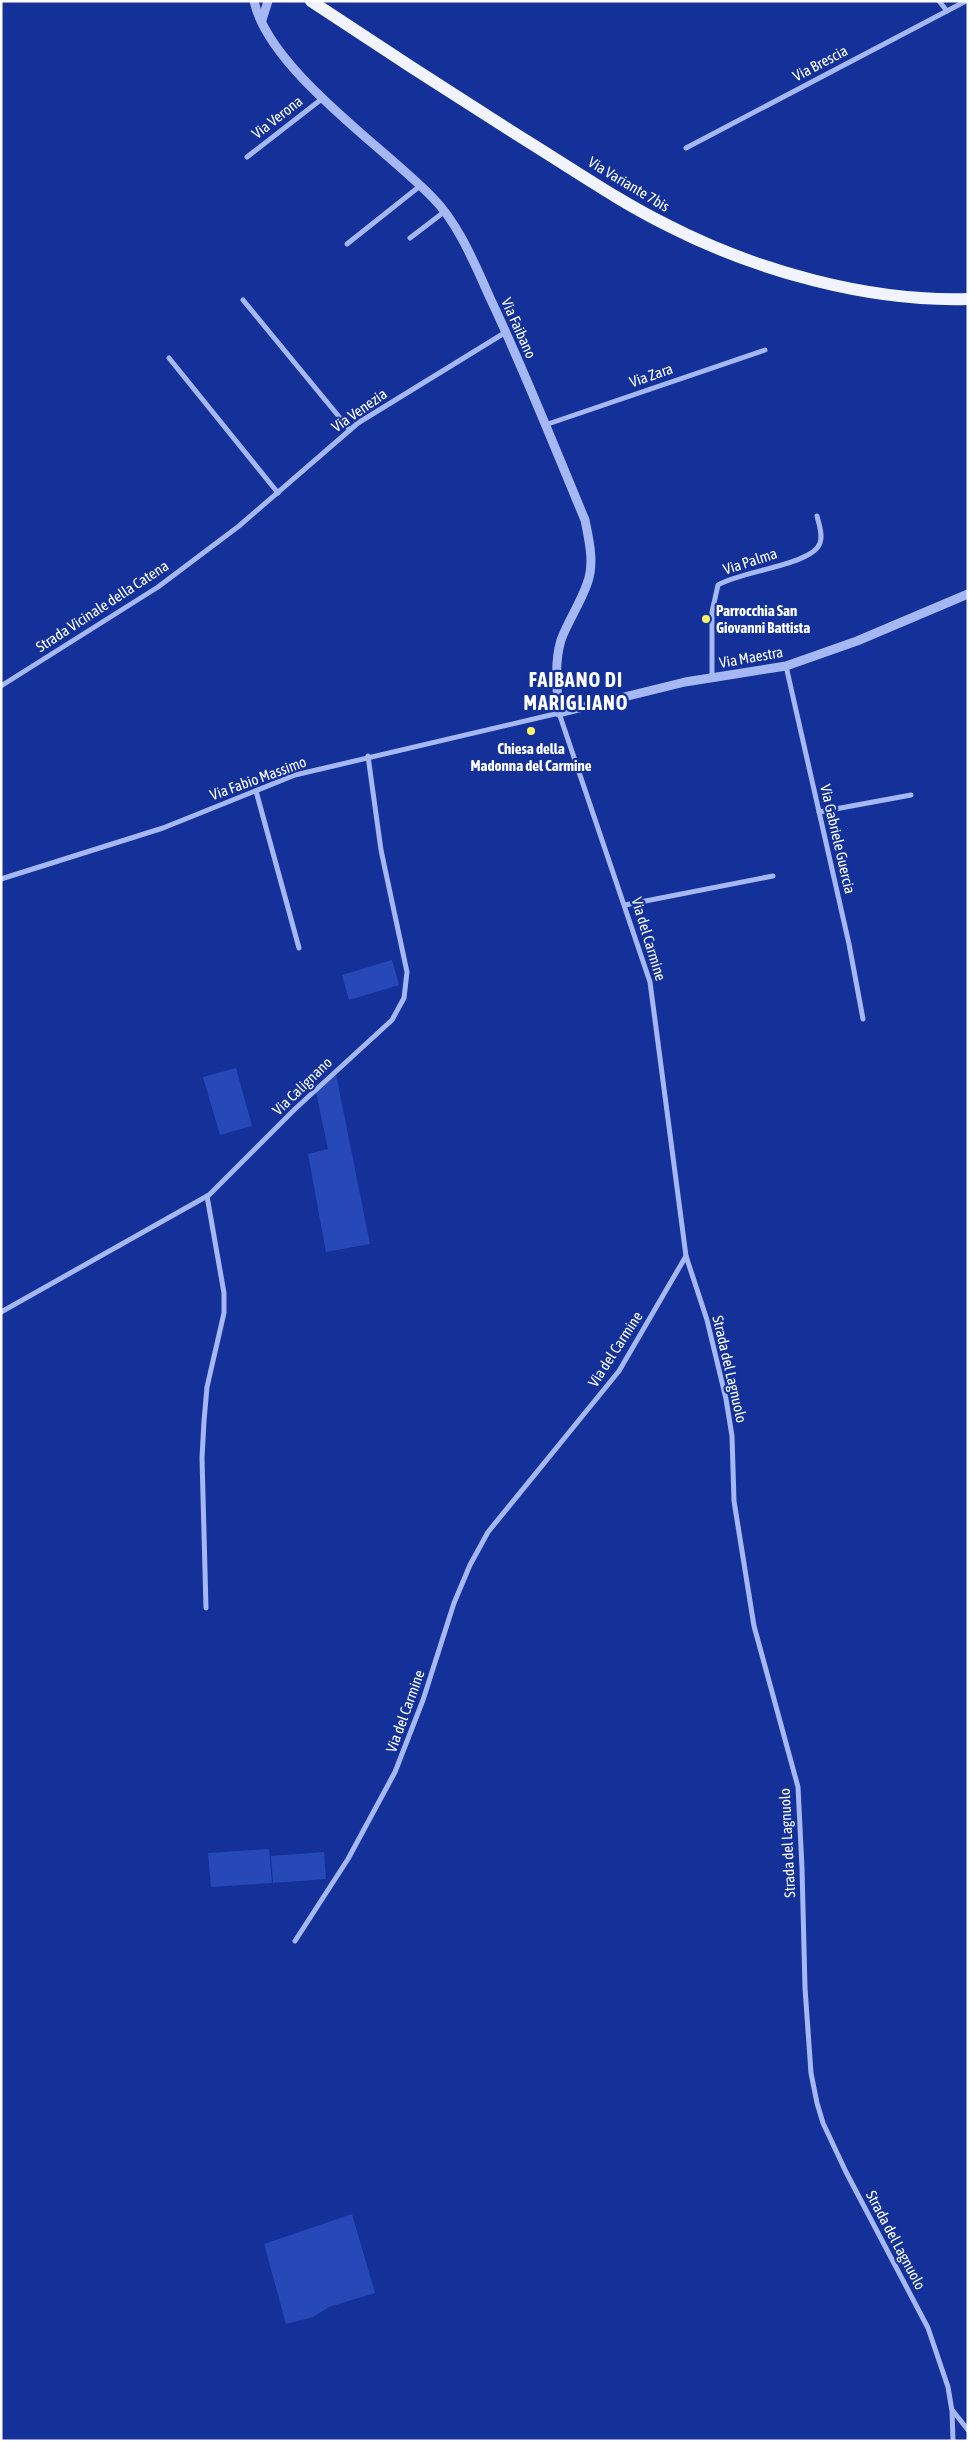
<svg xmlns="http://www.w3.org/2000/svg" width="969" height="2442" font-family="'Asap Condensed',sans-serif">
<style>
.green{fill:#2649b7}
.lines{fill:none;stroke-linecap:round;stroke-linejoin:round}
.minor{stroke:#a5b8f3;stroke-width:5}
.tertiary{stroke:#a5b8f3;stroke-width:9}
.primary{stroke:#f1f4ff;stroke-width:12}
.poi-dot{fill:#fff367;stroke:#133199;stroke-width:2}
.labels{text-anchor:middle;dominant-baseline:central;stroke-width:4.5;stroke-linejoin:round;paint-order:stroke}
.street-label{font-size:15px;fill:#fff;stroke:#133199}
.poi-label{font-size:15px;font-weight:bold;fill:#fff;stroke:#133199;text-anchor:start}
.district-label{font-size:20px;font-weight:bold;letter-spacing:1px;fill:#fff;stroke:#133199}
</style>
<rect width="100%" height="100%" fill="#133199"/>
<g class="green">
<path d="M392 960 399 985 349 1000 342 975Z"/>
<path d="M236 1068 252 1126 220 1135 203 1077Z"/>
<path d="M336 1074 370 1244 326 1252 308 1154 328 1149 316 1092Z"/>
<path d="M269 1849 272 1883 211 1887 208 1853Z"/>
<path d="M324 1852 326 1879 273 1883 271 1856Z"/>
<path d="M352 2214 375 2293 329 2307 313 2317 286 2324 264 2244Z"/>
</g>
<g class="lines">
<g class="minor">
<path d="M939 1 947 11"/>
<path d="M686 148 966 1"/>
<path d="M247 157 323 98"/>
<path d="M410 238 444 212"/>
<path d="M347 244 420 186"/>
<path d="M243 300 350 430"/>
<path d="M169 358 278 493"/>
<path d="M545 425 765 350"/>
<path d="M786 666 849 944 863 1019"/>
<path d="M712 677V612L718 585C740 571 813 565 820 543 823 535 819 524 817 516"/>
<path d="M1 686 158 587 239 526 358 423 506 332"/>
<path d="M256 791 299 948"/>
<path d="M819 812 911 795"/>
<path d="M1 879 163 828 295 775 559 713 650 982 686 1256 619 1371 488 1532 470 1565 454 1603 423 1700 395 1772 348 1859 295 1941"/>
<path d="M625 905 773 876"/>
<path d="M686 1256 707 1320 726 1399 732 1436 734 1501 754 1626 798 1787 802 1868 805 1988 811 2073 817 2103 823 2123 846 2172 928 2328 948 2387 952 2411 953 2441"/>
<path d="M1 1312 209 1195 295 1109 392 1020 404 998 407 972 381 850 368 756"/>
<path d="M206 1608 202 1458 204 1421 207 1387 224 1313V1293L207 1196"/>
<path d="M953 2411 968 2430"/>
</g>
<g class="tertiary">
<path d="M254 1C269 70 384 147 433 198 459 224 476 267 491 300 525 372 554 446 585 520 589 540 595 564 587 584 580 604 568 621 561 640 554 663 557 690 559 713L685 682 786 666 857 641 968 594"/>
<path d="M262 20 268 1"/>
</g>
<path class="primary" d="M311 1C383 49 454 95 527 141 574 170 620 202 669 226 757 271 869 302 968 299"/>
</g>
<g class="poi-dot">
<circle cx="706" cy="619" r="5"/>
<circle cx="531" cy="731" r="5"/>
</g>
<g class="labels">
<g class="street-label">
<text transform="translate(820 63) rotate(-28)">Via Brescia</text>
<text transform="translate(277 117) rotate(-38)">Via Verona</text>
<text transform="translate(629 184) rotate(31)">Via Variante 7bis</text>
<text transform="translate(519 328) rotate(66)">Via Faibano</text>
<text transform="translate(651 375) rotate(-19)">Via Zara</text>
<text transform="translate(359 410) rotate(-35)">Via Venezia</text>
<text transform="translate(750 561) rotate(-18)">Via Palma</text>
<text transform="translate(102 606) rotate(-33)">Strada Vicinale della Catena</text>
<text transform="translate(751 657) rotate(-10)">Via Maestra</text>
<text transform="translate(258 778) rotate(-20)">Via Fabio Massimo</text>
<text transform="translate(838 839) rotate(77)">Via Gabriele Guercia</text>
<text transform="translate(649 939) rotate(73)">Via del Carmine</text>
<text transform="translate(302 1086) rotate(-44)">Via Calignano</text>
<text transform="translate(615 1349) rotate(-57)">Via del Carmine</text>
<text transform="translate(730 1369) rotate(77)">Strada del Lagnuolo</text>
<text transform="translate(405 1711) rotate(-70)">Via del Carmine</text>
<text transform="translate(787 1843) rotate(-93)">Strada del Lagnuolo</text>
<text transform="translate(896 2240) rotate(62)">Strada del Lagnuolo</text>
</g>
<g class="poi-label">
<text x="716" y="610">Parrocchia San<tspan x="716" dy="17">Giovanni Battista</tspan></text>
<text x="531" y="748" text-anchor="middle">Chiesa della<tspan x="531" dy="17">Madonna del Carmine</tspan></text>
</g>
<g class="district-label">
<text x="576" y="679">FAIBANO DI<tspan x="576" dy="23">MARIGLIANO</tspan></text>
</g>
</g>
<rect width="969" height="2442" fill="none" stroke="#ffffff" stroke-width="5"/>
</svg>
